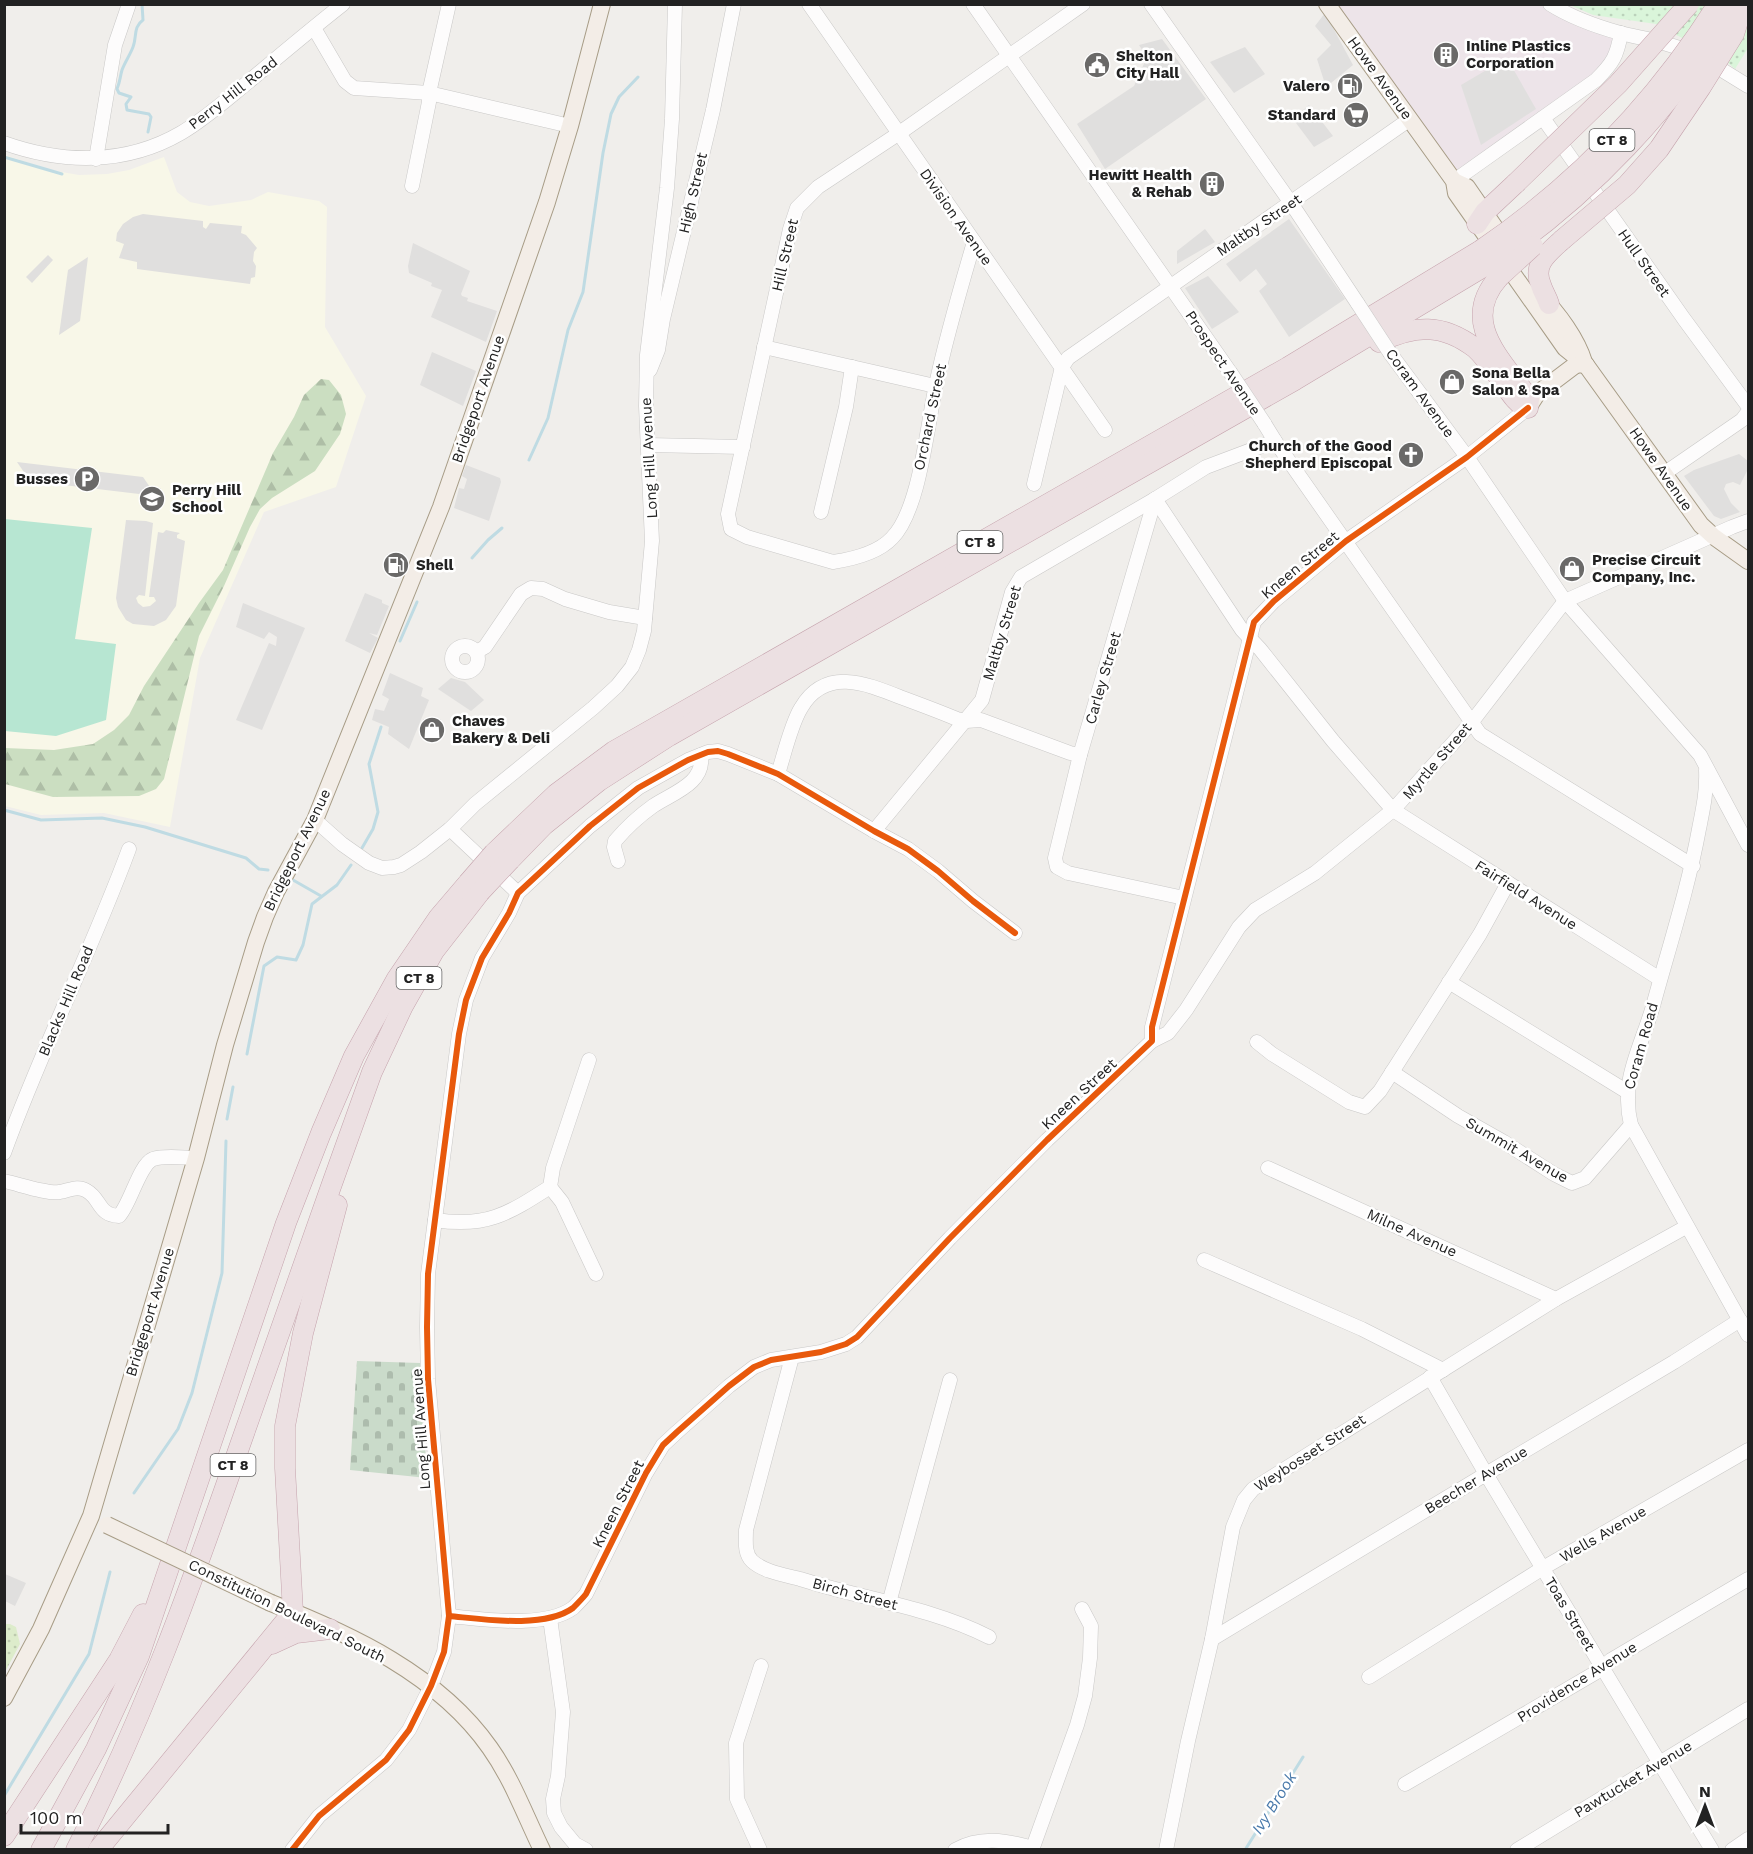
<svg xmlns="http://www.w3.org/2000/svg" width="1753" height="1854" font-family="'Work Sans',sans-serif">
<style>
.industrial{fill:#ede4e9}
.education{fill:#f8f7e8}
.grass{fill:url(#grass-dots)}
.forest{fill:url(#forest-firs)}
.cemetery{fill:url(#cemetery-stones)}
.park{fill:url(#park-dots)}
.pitch{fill:#b7e6d2}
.parking{fill:#e0dfde}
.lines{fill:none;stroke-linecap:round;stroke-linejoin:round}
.stream{stroke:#bfdbe3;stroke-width:3}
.minor-casing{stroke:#c9c8c7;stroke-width:15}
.major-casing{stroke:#a79c86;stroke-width:18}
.highway-casing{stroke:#c5a2ac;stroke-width:21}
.minor{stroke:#fdfcfc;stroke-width:14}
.major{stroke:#f3ede7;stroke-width:16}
.highway{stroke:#ece0e2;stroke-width:20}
.minor-bridge-casing{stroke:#c9c8c7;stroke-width:15;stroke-linecap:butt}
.major-bridge-casing{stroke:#a79c86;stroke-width:18;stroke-linecap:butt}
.highway-bridge-casing{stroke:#c5a2ac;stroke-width:21;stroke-linecap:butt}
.minor-bridge{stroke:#fdfcfc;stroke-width:14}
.major-bridge{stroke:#f3ede7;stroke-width:16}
.highway-bridge{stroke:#ece0e2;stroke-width:20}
.cycleway-casing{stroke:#fff;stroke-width:10}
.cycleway{stroke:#e8590c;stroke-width:6}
.labels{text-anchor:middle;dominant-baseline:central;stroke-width:5;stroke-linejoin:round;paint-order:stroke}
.shield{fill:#fff;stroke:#646464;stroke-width:1.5}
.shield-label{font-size:14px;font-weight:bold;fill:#222}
.poi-label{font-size:15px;font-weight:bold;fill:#222;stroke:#fff;text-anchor:start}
.street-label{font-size:15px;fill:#222;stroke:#fff}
.water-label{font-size:16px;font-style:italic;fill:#4a7aab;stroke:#fff}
</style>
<defs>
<pattern id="grass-dots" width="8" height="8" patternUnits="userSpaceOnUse" patternTransform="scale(1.5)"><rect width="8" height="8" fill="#ddeccb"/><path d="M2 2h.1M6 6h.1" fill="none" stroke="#bdcaae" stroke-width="1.8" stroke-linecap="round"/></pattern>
<pattern id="forest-firs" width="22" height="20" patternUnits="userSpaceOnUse" patternTransform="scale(1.5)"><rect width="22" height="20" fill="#cbdec1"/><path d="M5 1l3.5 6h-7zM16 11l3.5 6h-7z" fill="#aebea6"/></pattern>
<pattern id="cemetery-stones" width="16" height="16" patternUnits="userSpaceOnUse" patternTransform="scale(1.5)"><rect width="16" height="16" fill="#cadbca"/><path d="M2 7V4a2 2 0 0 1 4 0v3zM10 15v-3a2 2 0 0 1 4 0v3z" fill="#adbcad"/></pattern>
<pattern id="park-dots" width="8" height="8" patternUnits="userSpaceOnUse" patternTransform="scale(1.5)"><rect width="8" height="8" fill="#daf5da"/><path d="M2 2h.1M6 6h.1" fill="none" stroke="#bbd2bb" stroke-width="1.8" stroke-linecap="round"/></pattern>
</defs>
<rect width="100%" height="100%" fill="#f0eeeb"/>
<path class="industrial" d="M1327 5H1550L1621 33 1611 65 1454 181Z"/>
<path class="education" d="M5 155 50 170 79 175 107 174 129 170 164 157 177 192 190 202 209 206 251 200 268 192 319 201 327 207 325 327 366 396 336 487 264 512 200 658 170 827 104 813 41 815 5 806Z"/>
<path class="grass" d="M6 1624H10L16 1627 20 1644 5 1672 4 1626Z"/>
<path class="forest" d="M321 379 329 380 341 395 346 414 340 434 315 471 272 498 260 509 250 527 224 586 199 636 164 779 156 789 139 796 53 797 5 784V748L54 750 93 744 114 730 129 715 144 686 199 603 223 570 273 453 294 417 304 395Z"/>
<path class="cemetery" d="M357 1361 420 1363 427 1478 350 1470Z"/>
<path class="park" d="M1570 5H1730L1748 25V48L1735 69 1727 62 1656 24 1593 15Z"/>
<path class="pitch" d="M5 519 92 528 75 639 116 644 106 720 56 736 5 731Z"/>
<g class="parking">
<path d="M1325 13 1353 65 1326 87 1317 59 1331 45 1315 26Z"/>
<path d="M1162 39 1206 99 1105 169 1077 124 1134 86 1147 57 1139 45Z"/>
<path d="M1245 47 1265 74 1234 93 1210 62Z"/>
<path d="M1507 58 1536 109 1481 145 1461 85Z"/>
<path d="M1309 105 1333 136 1314 147 1293 119Z"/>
<path d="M143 214 203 221V227L206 229 210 223 242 226 241 233 246 235 257 248 254 252 253 261 256 266 255 277 251 278 250 284 137 269V262L119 258 124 244 116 241 117 233 123 224 133 217Z"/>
<path d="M1289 219 1345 299 1289 337 1259 291 1267 284 1256 269 1240 282 1226 264Z"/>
<path d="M1205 229 1215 242 1177 264V251Z"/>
<path d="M413 243 470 271 461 294 462 296 468 298 467 301 497 311 486 342 431 317 442 290 431 286 432 283 409 273 408 266Z"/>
<path d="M48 255 53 260 32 283 26 277Z"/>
<path d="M88 257 80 321 59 335 68 270Z"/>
<path d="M1208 276 1239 312 1212 329 1185 288Z"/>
<path d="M432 352 476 371 463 406 420 385Z"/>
<path d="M1739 454 1748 461V469L1740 485 1733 482 1726 484 1724 489 1731 503 1740 512 1721 519 1714 516 1684 476 1694 470Z"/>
<path d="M17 462 143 477 156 496 30 481Z"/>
<path d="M466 465 500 478 501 482 489 521 454 508 459 488 464 489 467 479 462 476Z"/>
<path d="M126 520 146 521 153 523 145 596 139 595 136 598 138 603 143 607 150 606 156 601 154 597H149L158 532 163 533 166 530 180 533 177 535V538L185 541 176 606 166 620 154 626 133 624 126 620 118 607 116 598Z"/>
<path d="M365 593 382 600V603L389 606 377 635 369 633 378 638 370 653 345 641Z"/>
<path d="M243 603 305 628 262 730 236 720 269 643 276 646 277 637 269 632 264 639 236 627Z"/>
<path d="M390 673 423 688 421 696 429 700 409 749 388 734 389 727 372 720 375 709 384 711 389 699 382 695Z"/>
<path d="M451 678 465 682 484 700 471 711 438 689Z"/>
<path d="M5 1574 26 1583 15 1606 5 1601Z"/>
</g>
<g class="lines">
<g class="stream">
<path d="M142 4 143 20C133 27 137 37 133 47 130 55 125 62 122 70 120 77 120 82 117 89L119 93 131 97 126 104 127 110 149 114 151 117 148 132"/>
<path d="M4 157 62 174"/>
<path d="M529 460 548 418 568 330 583 292 603 153 611 114 619 97 638 77"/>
<path d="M472 558 488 540 502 528"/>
<path d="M400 641 417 602"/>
<path d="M4 810 41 820 102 818 145 827 246 858 259 869 268 870"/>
<path d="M362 848 373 829 378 812 369 764 381 727"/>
<path d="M293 880 321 896"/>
<path d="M247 1054 264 966 277 957 296 960 303 945 312 904 337 885 351 865"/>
<path d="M227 1119 233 1087"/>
<path d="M134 1493 178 1429 192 1393 222 1273 226 1141"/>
<path d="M4 1796 89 1654 110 1572"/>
<path d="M1245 1850 1303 1757"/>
</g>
<g class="minor-casing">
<g id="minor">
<path d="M809 4 1105 430"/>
<path d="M973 4 1230 372"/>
<path d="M1151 4 1291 203 1358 304"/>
<path d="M1550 4C1572 18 1595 26 1620 33 1645 39 1668 42 1692 53"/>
<path d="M314 28 345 81 354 88 429 93 570 126"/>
<path d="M1709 62 1748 86"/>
<path d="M1543 118 1684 319 1748 406"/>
<path d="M4 143C63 164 126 165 181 133 205 119 226 100 247 83 279 56 310 30 343 4"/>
<path d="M96 159 115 45 129 4"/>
<path d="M1454 181 1596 80C1613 63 1617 56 1621 33"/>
<path d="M412 186 429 102V93L449 4"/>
<path d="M974 242C960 290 946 337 936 385 927 425 920 510 892 538 878 553 853 559 833 562L747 537 731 529 728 514 790 229 797 208 818 187 898 134 1083 4"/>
<path d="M764 347 935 386"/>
<path d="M1390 353 1467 457 1565 601 1700 755 1748 845"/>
<path d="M650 370 658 350 663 319 713 110 734 4"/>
<path d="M1264 423 1275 441 1480 734 1693 866"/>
<path d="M648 445 743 447"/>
<path d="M1665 473 1742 420 1748 412"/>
<path d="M1034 484 1062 367 1068 358 1410 119"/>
<path d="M1155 499 1242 630 1260 649 1333 741 1393 810 1660 979"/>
<path d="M1155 499 1080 755 1055 858 1057 867 1068 873 1184 898"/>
<path d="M821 512 846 407 852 367"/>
<circle cx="465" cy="659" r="13"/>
<path d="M476 652 485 647 521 594 531 588 543 589 565 599 609 612 645 618"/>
<path d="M1706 770C1707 791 1703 809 1699 829 1688 889 1669 947 1653 1006 1641 1048 1620 1080 1631 1125L1748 1335"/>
<path d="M778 774C784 755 791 724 801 708 825 667 865 683 900 697 919 704 938 711 957 719L966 721 981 720 1070 753 1080 755"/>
<path d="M315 820 342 844 369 863 382 868 394 867 401 865 421 852 450 829 475 804 593 708 617 686 632 667 639 650 644 631 652 541 646 406 647 355 667 188 672 119 675 4"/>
<path d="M450 829 518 893"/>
<path d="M874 831 982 700 1012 592 1021 577 1155 499 1206 467 1275 441"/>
<path d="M618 861 614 847 615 841C626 828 639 816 653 806 672 793 705 784 701 755"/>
<path d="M1449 982 1626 1091"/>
<path d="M1152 1041 1168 1033 1186 1010 1239 927 1255 910 1315 873 1393 810 1471 723 1565 601 1732 527 1748 521"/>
<path d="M1257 1042 1272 1054 1349 1102 1365 1107 1380 1091 1480 934 1508 883"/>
<path d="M1392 1072 1458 1116 1504 1142 1554 1174 1572 1183 1585 1178 1631 1125"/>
<path d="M4 1153C41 1050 91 952 129 849"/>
<path d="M1268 1168 1556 1299"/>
<path d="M4 1181C19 1184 46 1194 60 1192 70 1190 78 1185 87 1191 101 1199 98 1215 119 1216 131 1203 139 1165 153 1159 165 1155 184 1158 196 1158"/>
<path d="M550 1187 562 1202 596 1274"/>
<path d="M435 1220C486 1228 508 1214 550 1187L553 1168 589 1060"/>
<path d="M1204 1260 1362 1329 1443 1370"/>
<path d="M792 1357 746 1530C746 1541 744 1553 752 1561 764 1572 785 1575 800 1579 862 1599 930 1607 989 1637"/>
<path d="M1430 1377 1486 1474 1712 1850"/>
<path d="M889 1603 950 1380"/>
<path d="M449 1616C482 1619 544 1629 573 1608 577 1604 582 1599 586 1594L646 1473 663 1445 677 1432 729 1386 754 1367 771 1360 821 1352 846 1344 857 1337 950 1238 1047 1140 1152 1041V1027L1254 622 1274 601 1346 541 1467 457 1528 408"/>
<path d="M550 1618 563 1712 558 1776 553 1799 554 1813 561 1827 575 1844 586 1850"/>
<path d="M1212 1639 1486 1474 1674 1362 1740 1320"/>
<path d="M1369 1677 1543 1568 1748 1450"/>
<path d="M1405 1784 1595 1673 1611 1660 1748 1579"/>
<path d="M292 1850 319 1816 386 1760 409 1730 431 1686 444 1652 449 1616 428 1379 427 1327 428 1274 459 1034 466 1000 482 958 509 913 518 893 590 826 638 788 688 760 708 752 718 751 728 754 778 774 874 831 908 849 938 871 973 901 1015 933"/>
<path d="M760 1850 737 1799 736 1743 761 1666"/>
<path d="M955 1850C980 1836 1006 1840 1032 1848"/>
<path d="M1032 1850 1077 1725 1085 1696 1090 1658 1091 1626 1082 1609"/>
<path d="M1166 1850 1188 1741 1212 1639 1233 1527 1244 1500 1253 1489 1556 1299 1686 1227"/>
<path d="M1517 1850 1748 1709"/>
<path d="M1732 1850 1748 1839"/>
</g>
</g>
<g class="major-casing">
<g id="major">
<path d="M1327 4 1454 181 1456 193 1565 348 1586 365 1701 525 1713 536 1748 561"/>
<path d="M1454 181 1467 187 1507 245"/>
<path d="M1541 296C1558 313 1577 339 1584 362"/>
<path d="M1528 408 1537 394 1574 366 1580 364 1586 365"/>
<path d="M271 1603C351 1634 439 1675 490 1748 512 1779 525 1815 542 1850"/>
<path d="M4 1698 41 1629 91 1516 196 1158 225 1045 256 942 265 917 276 892 315 820 441 507 547 202 570 126 602 4"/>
</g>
</g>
<g class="highway-casing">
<g id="highway">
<path d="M1477 224 1485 212 1516 183"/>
<path d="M1549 304C1547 297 1543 292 1541 285 1532 264 1548 253 1562 240"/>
<path d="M1379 342C1415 325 1442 323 1475 348 1487 358 1504 386 1515 399L1521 405 1528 408 1529 399C1503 360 1458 323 1499 277"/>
<path d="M494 853 556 794 614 751 1288 367 1481 250"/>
<path d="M510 860 544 825 599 781 669 736 1295 380 1490 263"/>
<path d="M272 1644 296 1633 330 1629"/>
<path d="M4 1836 119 1660 143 1614"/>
<path d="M41 1850 96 1749 139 1656 286 1223 321 1133 354 1056 396 980 439 917 468 883"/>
<path d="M76 1850C143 1720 192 1583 240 1445 284 1321 327 1196 372 1072L403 1006 434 951 480 892"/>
<path d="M98 1850 293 1612 285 1468V1426L303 1333 337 1205"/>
</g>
</g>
<use href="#minor" class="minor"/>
<use href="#major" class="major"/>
<use href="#highway" class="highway"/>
<g class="minor-bridge-casing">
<g id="minor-bridge">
<path d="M1358 304 1390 353"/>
<path d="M1230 372 1264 423"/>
</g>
</g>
<g class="major-bridge-casing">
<path id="major-bridge" d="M107 1525 271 1603"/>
</g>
<g class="highway-bridge-casing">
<g id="highway-bridge">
<path d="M1516 183 1618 84 1689 4"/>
<path d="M1562 240 1627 185 1659 149 1701 87 1734 34 1742 8"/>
<path d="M1481 250C1576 185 1656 102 1718 4"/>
<path d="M1490 263C1589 197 1674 106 1736 4"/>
<path d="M1499 277 1533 246"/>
<path d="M468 883 494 853"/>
<path d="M480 892 510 860"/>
</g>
</g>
<use href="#minor-bridge" class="minor-bridge"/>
<use href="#major-bridge" class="major-bridge"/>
<use href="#highway-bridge" class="highway-bridge"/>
<g class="cycleway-casing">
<g id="cycleway">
<path d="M449 1616C482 1619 544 1629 573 1608 577 1604 582 1599 586 1594L646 1473 663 1445 677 1432 729 1386 754 1367 771 1360 821 1352 846 1344 857 1337 950 1238 1047 1140 1152 1041V1027L1254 622 1274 601 1346 541 1467 457 1528 408"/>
<path d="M292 1850 319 1816 386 1760 409 1730 431 1686 444 1652 449 1616 428 1379 427 1327 428 1274 459 1034 466 1000 482 958 509 913 518 893 590 826 638 788 688 760 708 752 718 751 728 754 778 774 874 831 908 849 938 871 973 901 1015 933"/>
</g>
</g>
<use href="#cycleway" class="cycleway"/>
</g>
<defs>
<g id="building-disc" transform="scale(1.35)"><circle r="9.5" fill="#6a6968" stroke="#fff"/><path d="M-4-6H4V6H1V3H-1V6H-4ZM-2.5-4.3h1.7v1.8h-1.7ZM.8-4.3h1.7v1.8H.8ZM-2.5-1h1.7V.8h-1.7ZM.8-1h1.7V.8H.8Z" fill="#fff"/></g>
<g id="civic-disc" transform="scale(1.35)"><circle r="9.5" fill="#6a6968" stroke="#fff"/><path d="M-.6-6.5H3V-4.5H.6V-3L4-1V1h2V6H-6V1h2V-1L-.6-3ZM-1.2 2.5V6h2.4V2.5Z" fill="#fff"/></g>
<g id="fuel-disc" transform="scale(1.35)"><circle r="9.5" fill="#6a6968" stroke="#fff"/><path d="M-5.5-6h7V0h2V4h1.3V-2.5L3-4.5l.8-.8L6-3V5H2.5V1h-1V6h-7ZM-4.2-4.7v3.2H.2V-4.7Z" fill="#fff"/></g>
<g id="supermarket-disc" transform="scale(1.35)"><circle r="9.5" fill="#6a6968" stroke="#fff"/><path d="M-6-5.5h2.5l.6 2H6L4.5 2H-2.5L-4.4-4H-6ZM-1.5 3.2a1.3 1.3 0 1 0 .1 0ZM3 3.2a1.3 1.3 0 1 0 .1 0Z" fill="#fff"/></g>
<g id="shop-disc" transform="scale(1.35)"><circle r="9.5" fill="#6a6968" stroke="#fff"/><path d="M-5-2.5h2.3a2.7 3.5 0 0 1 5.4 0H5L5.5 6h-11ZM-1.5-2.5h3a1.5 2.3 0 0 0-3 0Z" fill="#fff"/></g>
<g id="church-disc" transform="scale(1.35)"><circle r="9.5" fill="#6a6968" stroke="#fff"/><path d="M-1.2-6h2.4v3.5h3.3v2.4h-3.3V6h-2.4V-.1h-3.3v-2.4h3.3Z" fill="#fff"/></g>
<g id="parking-disc" transform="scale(1.35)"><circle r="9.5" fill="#6a6968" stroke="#fff"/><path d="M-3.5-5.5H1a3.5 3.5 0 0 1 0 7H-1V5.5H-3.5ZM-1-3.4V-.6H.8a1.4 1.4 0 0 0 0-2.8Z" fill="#fff"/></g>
<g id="school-disc" transform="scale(1.35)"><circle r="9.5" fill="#6a6968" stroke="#fff"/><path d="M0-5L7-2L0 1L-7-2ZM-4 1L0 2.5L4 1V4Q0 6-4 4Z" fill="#fff"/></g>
</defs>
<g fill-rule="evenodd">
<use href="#building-disc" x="1446" y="55"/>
<use href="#civic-disc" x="1097" y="65"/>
<use href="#fuel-disc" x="1350" y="86"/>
<use href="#supermarket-disc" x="1356" y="115"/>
<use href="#building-disc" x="1212" y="184"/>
<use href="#shop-disc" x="1452" y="382"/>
<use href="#church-disc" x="1411" y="455"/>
<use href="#parking-disc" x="87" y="479"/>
<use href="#school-disc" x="152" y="499"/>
<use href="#fuel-disc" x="396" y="565"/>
<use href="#shop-disc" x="1572" y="569"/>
<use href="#shop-disc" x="432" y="730"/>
</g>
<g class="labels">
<g class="shield">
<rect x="1589.5" y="129" width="45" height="22" rx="4.5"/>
<rect x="957.5" y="531" width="45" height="22" rx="4.5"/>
<rect x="396.5" y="967" width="45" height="22" rx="4.5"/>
<rect x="210.5" y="1454" width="45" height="22" rx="4.5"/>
</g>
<g class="shield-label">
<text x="1612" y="140">CT 8</text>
<text x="980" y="542">CT 8</text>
<text x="419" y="978">CT 8</text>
<text x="233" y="1465">CT 8</text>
</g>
<g class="poi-label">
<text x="1466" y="46">Inline Plastics<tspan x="1466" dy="17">Corporation</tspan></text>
<text x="1116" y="56">Shelton<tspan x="1116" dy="17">City Hall</tspan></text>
<text x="1330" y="86" text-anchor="end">Valero</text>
<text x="1336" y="115" text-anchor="end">Standard</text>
<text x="1192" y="175" text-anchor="end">Hewitt Health<tspan x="1192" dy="17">&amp; Rehab</tspan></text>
<text x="1472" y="373">Sona Bella<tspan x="1472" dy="17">Salon &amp; Spa</tspan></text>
<text x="1392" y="446" text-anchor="end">Church of the Good<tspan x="1392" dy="17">Shepherd Episcopal</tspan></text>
<text x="68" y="479" text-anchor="end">Busses</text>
<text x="172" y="490">Perry Hill<tspan x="172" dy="17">School</tspan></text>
<text x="1592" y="560">Precise Circuit<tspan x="1592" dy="17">Company, Inc.</tspan></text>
<text x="416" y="565">Shell</text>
<text x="452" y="721">Chaves<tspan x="452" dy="17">Bakery &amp; Deli</tspan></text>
</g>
<g class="street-label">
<text transform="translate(1380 78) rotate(54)">Howe Avenue</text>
<text transform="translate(233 93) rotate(-38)">Perry Hill Road</text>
<text transform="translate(693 193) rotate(-77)">High Street</text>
<text transform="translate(956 217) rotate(55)">Division Avenue</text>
<text transform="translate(1259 225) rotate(-34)">Maltby Street</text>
<text transform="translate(785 255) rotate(-77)">Hill Street</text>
<text transform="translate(1644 263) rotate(55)">Hull Street</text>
<text transform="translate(1223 363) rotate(56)">Prospect Avenue</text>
<text transform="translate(1420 393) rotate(54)">Coram Avenue</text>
<text transform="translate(478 399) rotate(-71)">Bridgeport Avenue</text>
<text transform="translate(930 417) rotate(-78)">Orchard Street</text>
<text transform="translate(649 458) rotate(-93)">Long Hill Avenue</text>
<text transform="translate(1661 469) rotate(55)">Howe Avenue</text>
<text transform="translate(1300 565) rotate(-40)">Kneen Street</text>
<text transform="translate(1002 633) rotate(-73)">Maltby Street</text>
<text transform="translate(1103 678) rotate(-74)">Carley Street</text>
<text transform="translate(1437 761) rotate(-49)">Myrtle Street</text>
<text transform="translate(297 850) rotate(-64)">Bridgeport Avenue</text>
<text transform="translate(1526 895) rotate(32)">Fairfield Avenue</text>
<text transform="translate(66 1001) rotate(-67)">Blacks Hill Road</text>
<text transform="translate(1641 1046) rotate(-74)">Coram Road</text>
<text transform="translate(1079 1094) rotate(-43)">Kneen Street</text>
<text transform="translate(1517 1150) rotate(30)">Summit Avenue</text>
<text transform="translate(1412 1233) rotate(24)">Milne Avenue</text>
<text transform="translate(150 1312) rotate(-73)">Bridgeport Avenue</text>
<text transform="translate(421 1429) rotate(-94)">Long Hill Avenue</text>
<text transform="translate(1310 1453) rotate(-33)">Weybosset Street</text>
<text transform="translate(1476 1480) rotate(-31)">Beecher Avenue</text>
<text transform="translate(618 1504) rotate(-63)">Kneen Street</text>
<text transform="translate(1603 1534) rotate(-30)">Wells Avenue</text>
<text transform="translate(855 1594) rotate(15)">Birch Street</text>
<text transform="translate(287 1611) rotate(26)">Constitution Boulevard South</text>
<text transform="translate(1570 1614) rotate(59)">Toas Street</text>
<text transform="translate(1577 1682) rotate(-32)">Providence Avenue</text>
<text transform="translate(1633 1779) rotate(-31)">Pawtucket Avenue</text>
</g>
<g class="water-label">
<text transform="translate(1274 1803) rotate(-58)">Ivy Brook</text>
</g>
</g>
<rect width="1753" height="1854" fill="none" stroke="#222222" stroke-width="12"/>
<g transform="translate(1705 1806)" stroke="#ffffff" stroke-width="4.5" paint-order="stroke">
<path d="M0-4.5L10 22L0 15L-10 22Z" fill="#222222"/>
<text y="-9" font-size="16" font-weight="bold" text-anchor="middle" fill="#222222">N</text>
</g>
<path d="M21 1824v9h147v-9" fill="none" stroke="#222222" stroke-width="3"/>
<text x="30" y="1824" font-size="18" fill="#222222" stroke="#ffffff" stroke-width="4.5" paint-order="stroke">100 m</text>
</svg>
